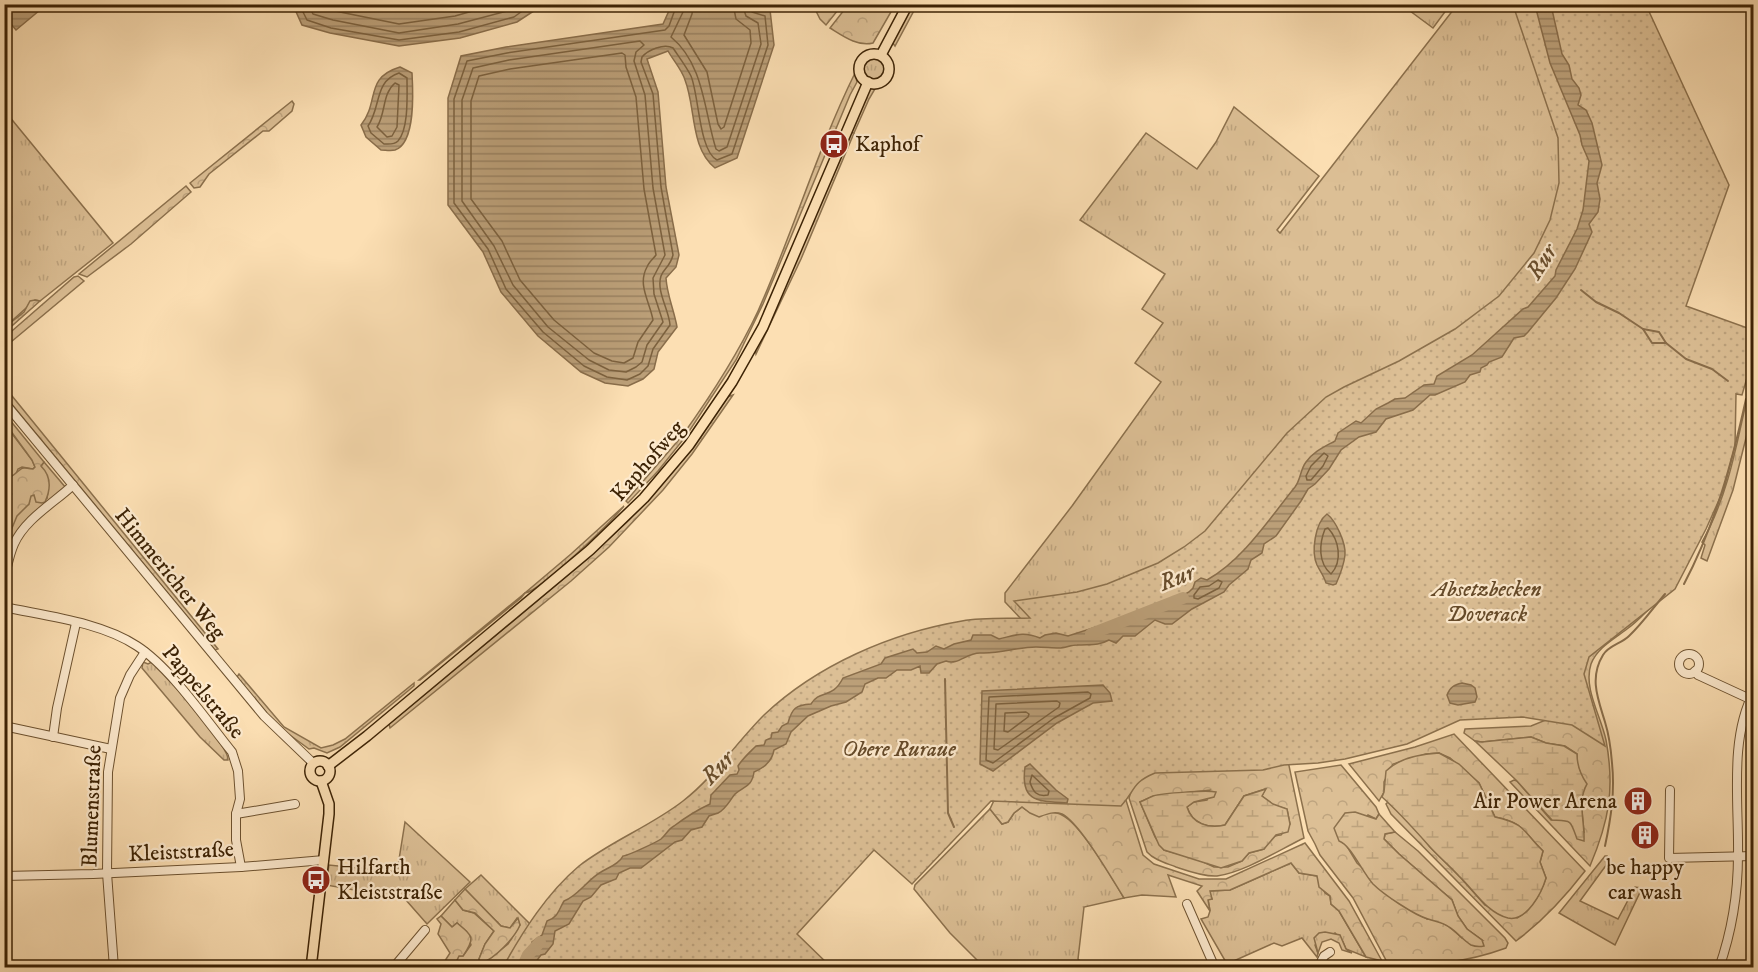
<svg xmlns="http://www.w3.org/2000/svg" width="1758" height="972" font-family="'IM FELL DW Pica',serif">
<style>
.grass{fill:url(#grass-tufts);stroke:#8c714d;stroke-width:1.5}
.forest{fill:url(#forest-crowns);stroke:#8c714d;stroke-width:1.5;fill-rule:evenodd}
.wetland{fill:url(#wetland-marsh);stroke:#8c714d;stroke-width:1.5}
.park{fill:url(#park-dots);stroke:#8c714d;stroke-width:1.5}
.water{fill:url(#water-rules);stroke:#896d4a;stroke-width:1.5}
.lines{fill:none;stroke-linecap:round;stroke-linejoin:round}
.shore{stroke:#7c613e;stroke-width:1.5}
.stream{stroke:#896d4a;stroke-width:2}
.river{stroke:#bb9f78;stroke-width:12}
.minor-casing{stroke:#6d5230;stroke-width:10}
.major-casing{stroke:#3d2305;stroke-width:12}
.minor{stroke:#fdeace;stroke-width:8}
.major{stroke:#fcdfb3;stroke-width:9}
.labels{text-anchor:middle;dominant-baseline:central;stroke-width:4.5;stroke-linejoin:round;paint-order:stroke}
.poi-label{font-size:22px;fill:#3d2305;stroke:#fdeace;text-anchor:start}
.street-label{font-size:22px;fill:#3d2305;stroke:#fdeace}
.park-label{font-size:22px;font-style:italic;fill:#654a29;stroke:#fdeace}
.water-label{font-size:24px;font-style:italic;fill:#694e2d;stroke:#fdeace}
</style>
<defs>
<pattern id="grass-tufts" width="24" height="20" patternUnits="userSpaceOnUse" patternTransform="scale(1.5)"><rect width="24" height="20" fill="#dcbf95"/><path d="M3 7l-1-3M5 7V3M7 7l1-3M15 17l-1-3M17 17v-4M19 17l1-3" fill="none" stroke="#bea47f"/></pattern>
<pattern id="forest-crowns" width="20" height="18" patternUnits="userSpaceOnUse" patternTransform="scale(1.5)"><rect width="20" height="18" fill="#dcbf95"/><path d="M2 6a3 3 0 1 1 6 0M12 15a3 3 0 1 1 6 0" fill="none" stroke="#bea47f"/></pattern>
<pattern id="wetland-marsh" width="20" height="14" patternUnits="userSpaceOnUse" patternTransform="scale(1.5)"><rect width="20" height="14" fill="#dcbf95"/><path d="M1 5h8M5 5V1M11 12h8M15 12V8" fill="none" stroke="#bea47f"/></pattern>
<pattern id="park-dots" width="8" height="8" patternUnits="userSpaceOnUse" patternTransform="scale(1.5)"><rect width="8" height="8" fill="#dcbf95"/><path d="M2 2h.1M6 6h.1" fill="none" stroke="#bea47f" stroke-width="1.8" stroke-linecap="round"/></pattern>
<pattern id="water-rules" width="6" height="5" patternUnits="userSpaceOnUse" patternTransform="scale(1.5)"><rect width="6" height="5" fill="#bb9f78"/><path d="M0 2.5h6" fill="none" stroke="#998160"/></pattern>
</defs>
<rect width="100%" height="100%" fill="#fcdfb3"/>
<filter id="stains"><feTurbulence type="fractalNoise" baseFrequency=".00333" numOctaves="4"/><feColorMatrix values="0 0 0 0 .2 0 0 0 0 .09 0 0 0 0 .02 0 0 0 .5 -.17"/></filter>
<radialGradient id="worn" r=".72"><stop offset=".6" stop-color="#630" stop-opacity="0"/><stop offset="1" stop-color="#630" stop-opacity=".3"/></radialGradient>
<g class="grass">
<path d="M912 5H917L895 46 892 42Z"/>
<path d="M1402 5H1450L1433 28Z"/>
<path d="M1457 5H1525L1532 6 1577 229 1256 521 728 761 1022 620 1005 602V593L1072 506 1161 382 1135 363 1163 323 1142 309 1165 274 1080 220 1146 133 1197 169 1216 142 1234 107 1319 176 1277 230 1280 233Z"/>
<circle cx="874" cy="69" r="11"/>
<path d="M876 81 879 82 869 99 854 133 848 132 872 83Z"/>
<path d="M4 110 113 243 40 301 35 300 5 327Z"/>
<path d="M1747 398 1753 399V410L1733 490 1707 561 1701 558 1705 545 1702 542C1727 498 1736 448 1747 398Z"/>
<path d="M4 423 32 460 35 467 33 469 22 467 18 469 16 474 5 481Z"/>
<path d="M682 436H686L658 471 628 503 626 501Z"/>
<path d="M44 462 66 488 26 521 7 554 5 553C4 544 12 523 17 515 22 507 29 506 31 495L47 498 48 492 41 466Z"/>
<path d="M624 506C612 521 541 591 525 593L571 554Z"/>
<path d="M143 662 148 664 152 662C165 675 230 747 228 760H224L200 737 142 668Z"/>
<path d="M239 674 284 727 321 748 333 745 345 739 414 683V686L340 747 327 753 314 748 309 749 283 730 268 716 237 677Z"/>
<path d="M1022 807C1038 820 1048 807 1062 815 1081 824 1112 878 1124 898L1084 907 1078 959 1086 967 985 968 950 933 914 889 915 885 990 809 1002 824 1008 822 1014 813Z"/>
<path d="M405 822 470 882 427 924 405 899 326 885 329 865 397 872Z"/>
<path d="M1605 856H1607V864L1580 901 1618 919 1635 887 1642 888 1615 945 1559 913Z"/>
<path d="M1291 863 1299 873 1317 876 1325 893 1330 896 1331 904 1339 911 1366 957 1346 949 1343 942 1335 933 1315 945 1318 953 1317 957 1302 938 1282 946 1274 943 1227 964 1201 919 1208 917 1210 911 1208 899H1212L1209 891 1230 890Z"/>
<path d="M481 875 532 926 515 967H458L455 963 459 956H463L471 945 466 931 457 923 452 927 441 916 455 900 463 910 474 913 494 931 485 944 479 959 487 961 508 944 520 925 517 918 510 928 501 926 465 889Z"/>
</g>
<g class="forest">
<path d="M813 5H842L826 25 820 19Z"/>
<path d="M848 5V4L895 5 873 43C858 47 843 36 830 28Z"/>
<path d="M855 73 857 82 850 95 763 304 736 360 686 436H682C710 397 737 356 758 311 793 233 817 150 855 73Z"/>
<path d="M292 101 294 104 292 111 269 131H263L209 174 200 187 194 188 190 183Z"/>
<path d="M848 132 854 133 801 259 756 354 755 348Z"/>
<path d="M186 186 191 192 131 244 87 277 79 274Z"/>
<path d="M78 276 84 281 5 347V337L74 277Z"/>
<path d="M35 300 40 301 5 332V327L24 312 30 301Z"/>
<path d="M4 386 8 391 218 649 215 650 5 396Z"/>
<path d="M733 395 692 454 663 490 609 547 571 581 390 728 389 724 585 561 629 520 663 483 727 397Z"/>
<path d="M5 414 44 462 41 466C51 476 51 489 45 502L42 503 36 502 34 495 31 496 29 504 17 516 5 545V481C8 478 13 476 16 473 24 466 22 468 33 469L35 467 32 460 5 423Z"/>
<path d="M525 593 521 598 420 680H419Z"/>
<path d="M1651 607C1643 615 1636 623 1627 629 1614 639 1597 648 1591 664 1583 688 1601 716 1606 740 1615 789 1609 821 1590 866L1510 782 1514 780 1517 781 1551 820 1566 819 1584 832 1581 801 1583 791 1582 777 1577 764V754L1565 746 1546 743 1531 737 1482 742 1475 741 1464 733 1465 729 1531 726 1546 720 1572 670Z"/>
<path d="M1270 674 1304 838C1279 850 1245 872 1217 876 1204 877 1188 871 1176 867 1166 863 1154 860 1147 852L1129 798 1144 752ZM1265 789 1262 796 1273 805 1287 809 1290 824 1281 835C1272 835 1268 842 1264 849L1249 853 1242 861 1228 867H1214L1197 859 1164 850 1155 837 1140 802 1154 796 1210 790 1207 800 1194 802 1187 807C1192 824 1209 829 1225 825L1244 796Z"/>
<path d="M1187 709 1125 797 1143 855 1154 864 1199 879H1226L1305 843 1349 901 1382 961 1366 957 1339 911 1331 904 1330 896 1319 887 1317 876 1299 873 1291 863 1230 890 1210 891 1212 899 1208 900 1210 911 1197 891 1202 886 1168 875 1176 897 1142 895 1124 898C1112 879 1080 823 1062 814 1054 811 1047 814 1039 817L1030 813 1022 807 1014 813 1008 822 1002 824 990 809 997 794Z"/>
<path d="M1454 734 1585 871C1565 897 1543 921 1516 941L1391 814 1386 804 1388 802 1417 830 1430 847 1460 877 1485 905 1517 918C1531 910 1541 893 1546 878L1540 862 1543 851C1523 832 1525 823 1495 817L1479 783 1450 758 1439 753 1426 754 1393 764 1384 782V792L1379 801 1349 764 1415 747Z"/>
<path d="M1341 765 1376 807 1379 814 1376 819 1368 815 1345 843 1357 863 1400 903 1427 919 1437 920 1450 927 1462 938 1482 940 1467 929 1458 916 1452 900 1399 854 1384 839 1385 834 1395 832 1418 851 1505 938 1508 943 1506 948C1465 963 1430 966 1387 962L1353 898 1320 855 1315 844 1308 831 1295 772Z"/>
<path d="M465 889 501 926 510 928 518 918 520 925C515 937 495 959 481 963L479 959 485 944 494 931 475 913 463 910 455 900Z"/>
<path d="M441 916 452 927 457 923C474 937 475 938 463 956H459L456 962 458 967H441L450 953 438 934 441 924 437 919Z"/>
<path d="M1325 932 1340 935 1346 949 1352 953 1342 950 1339 943 1331 939 1322 942 1318 953 1314 938 1319 933Z"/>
</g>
<g class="wetland">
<path d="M1531 737 1546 743 1564 746 1577 754C1577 766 1580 774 1587 784 1577 801 1585 822 1584 841L1577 839C1570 819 1572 821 1552 820L1517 781 1475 741 1482 742Z"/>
<path d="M1439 753 1459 764 1479 783 1495 817C1527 824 1522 831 1543 851L1540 862 1546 878C1542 892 1527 922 1508 918 1487 913 1474 890 1459 876 1450 866 1439 857 1430 847 1414 829 1399 812 1382 797L1384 792 1386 771C1399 758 1421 754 1439 753Z"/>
<path d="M1266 789 1262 796 1273 804 1287 809 1290 824 1288 832 1276 835 1264 849 1249 853 1242 861 1221 868 1164 850 1159 845 1140 802C1145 800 1148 798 1153 796 1163 793 1207 790 1216 792L1214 797 1194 802 1187 807C1192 824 1209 829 1225 825L1244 796Z"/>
<path d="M1355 812 1376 819 1379 814 1395 832 1385 834 1384 839 1399 854 1452 900 1458 916 1467 929 1482 940 1484 946C1479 947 1476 947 1471 945 1463 940 1457 932 1449 927 1442 922 1436 922 1428 919 1414 915 1383 894 1373 884 1362 872 1351 845 1339 841L1334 828 1345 813Z"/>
</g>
<path class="park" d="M1513 5H1646L1729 185 1686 306 1753 330V357L1742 395 1736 394 1735 446 1724 489 1706 529 1675 589 1589 657 1584 674 1605 746 1572 725 1523 717 1460 720 1407 744 1345 759 1318 763 1284 765 1263 770 1155 773C1131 783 1136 790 1121 806L991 801 912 884 874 850 797 934 831 967 488 968 493 962 503 967C523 931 547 893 579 866 611 841 651 826 683 801 714 777 736 743 764 715 817 665 891 633 962 621 984 617 1008 619 1030 618L1014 601 1077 592 1107 584 1158 563 1184 547 1205 531 1287 433 1326 397 1344 387 1399 361 1455 329 1499 296 1534 253 1550 220 1559 183 1558 138Z"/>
<g class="water">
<path d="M672 4 740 5 770 10 774 45 737 158 715 168C690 148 696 108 685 80 682 70 673 60 668 51L647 59 658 92 666 187 679 255 676 267 666 278C667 295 674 310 677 327L658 352 654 369 643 379 628 386 605 383 581 372 538 336 501 292 483 252 448 205V98L461 56 506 47 663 24Z"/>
<path d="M4 5 5 4 46 5 16 30 5 17Z"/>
<path d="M293 5H543L517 22 460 38 399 46 330 33 302 25Z"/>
<path d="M1535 5H1551L1562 54 1569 65 1572 79 1579 88 1581 95 1578 105 1586 110 1592 123 1602 165 1597 183 1600 199 1598 212 1589 224 1592 232 1575 269 1556 298 1528 332 1524 336 1514 338 1502 357 1489 362 1487 365 1481 368 1480 372 1470 375 1465 382 1435 395H1430L1413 410 1386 419 1376 432 1359 437 1341 450 1329 469 1315 484 1308 489 1301 501 1276 536 1264 544 1262 553 1251 560 1248 569 1229 585 1224 592 1192 609 1172 624H1165L1155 620 1135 636H1123L1116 643 1109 640C1098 646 1090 644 1077 645 1071 645 1065 648 1059 648 1052 648 1044 647 1036 647 1017 647 1000 654 981 653 967 652 958 666 946 661L937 664 929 673H921L920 666 911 670H897L886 678H878L865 684 862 692 846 702 831 706 808 716 791 732 786 744 774 750C772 761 764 768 754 772 752 787 744 786 735 794 730 800 726 809 718 813 715 814 712 815 709 816L702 827 691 830 682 840 675 842 641 868H630L619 873 616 879 601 885 591 897 583 901 569 924 555 931 553 944 545 954 541 955 532 967H515L520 961 526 962 530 956 532 942 542 935 547 921C558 918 559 909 564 901 578 896 588 879 601 872 609 867 619 864 623 856 627 856 657 842 661 839 666 835 668 829 674 826 686 817 697 810 710 804L711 795 730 775 737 774 739 770 738 766C743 758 749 753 756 746L764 745 766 740 771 738 772 733 778 732 782 726 788 723C792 708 796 705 811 704 820 689 832 700 843 678L881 664 885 658 913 649 917 653 927 652 936 646 944 649 954 644 971 640 973 635H991L999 639C1016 635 1023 631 1040 638L1045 635 1056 633 1068 636 1096 627 1116 628 1155 611 1189 592 1193 588 1195 582 1201 578 1207 580C1243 560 1269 519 1295 487 1301 479 1300 470 1306 462 1314 451 1324 447 1335 441L1338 433 1356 421 1361 423 1376 409 1388 403 1395 399 1405 398 1424 385 1434 384 1437 376 1472 355 1523 309 1528 307 1555 276 1556 270 1577 229 1583 210 1589 161 1582 145 1580 135 1550 63Z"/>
<path d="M400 67 412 73C413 91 416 143 395 150 391 151 385 150 381 150L366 137 361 125C380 101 364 78 400 67Z"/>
<path d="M1327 514C1336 521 1346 543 1345 555 1344 564 1340 575 1336 584L1333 585 1326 583C1324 576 1320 571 1317 565 1311 552 1315 523 1327 514Z"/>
<path d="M1462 683 1471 685 1475 688 1477 697 1475 702 1458 705 1450 703 1447 695C1450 687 1454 685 1462 683Z"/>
<path d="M1103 685 1110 693 1112 701 1093 703 1057 723 993 771 980 764 982 691Z"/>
<path d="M1030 764 1056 790 1068 799 1067 803C1039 801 1020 803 1025 767Z"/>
</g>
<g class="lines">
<g class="shore">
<path d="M299 4 307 20 331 28 399 40 459 32 514 17 532 4"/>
<path d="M308 4 313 14 333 20 399 33 458 24 511 10 519 4"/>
<path d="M317 4 335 11 399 24 455 16 497 4"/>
<path d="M677 4 669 26 665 30 507 53 467 61 454 99V203L488 249 506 289 543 332 584 366 607 377 627 380 640 374 648 366 653 349 670 325C669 310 656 291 661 276 664 268 670 267 673 255L661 187 653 94 641 62 642 57C648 50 664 43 673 48 679 57 686 66 691 76 699 95 699 151 717 160L732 154 768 45 765 16 752 12 749 4"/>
<path d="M684 4 683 12 671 37C704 64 704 111 716 149L719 151 727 147 761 44 758 23 746 16 742 4"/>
<path d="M693 4 692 14 684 35 707 72 718 124 721 129 724 127 751 43 750 30 736 19 733 4"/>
<path d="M640 41 644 45 636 52 634 61 645 95 653 188 665 255 653 278 654 294 663 322 647 345 642 362 636 367 626 372 609 370 589 360 548 327 513 285 494 246 462 201V100L473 68 509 60Z"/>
<path d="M622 53 625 55 626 67 636 97 644 189 656 255C653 259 649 262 647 267 637 285 650 302 653 320L638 342 633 358 624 363 612 361 594 353 554 320 520 280 502 241 471 199V101L479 76 510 69Z"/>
<path d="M399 73 407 78C407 94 409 129 398 141 394 145 389 144 384 144L371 133 368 126C381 108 374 81 399 73Z"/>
<path d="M395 83 399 85 397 127 392 136 387 137 377 127C386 113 382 94 395 83Z"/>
<path d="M1324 453 1328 456 1323 466 1311 480H1307L1306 476 1311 466Z"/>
<path d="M1328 528C1339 540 1343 561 1331 574 1318 563 1319 544 1325 529Z"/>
<path d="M1218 580 1222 582 1219 588 1198 599 1194 598V595L1200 587 1209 586Z"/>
<path d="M1088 692 1091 694 1090 698 1054 718 993 763 986 760 989 697Z"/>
<path d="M1057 701 1060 703 1059 707 998 750 994 749 996 704Z"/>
<path d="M1026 712 1029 714 1028 717 1008 732 1004 731 1005 713Z"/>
<path d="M1032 775 1049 791 1048 795C1037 797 1033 792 1030 782Z"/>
</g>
<g class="stream">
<path d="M1581 290 1596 302 1619 313 1643 329 1659 332 1666 343 1686 359 1712 369 1728 381"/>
<path d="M1643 329 1652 343H1666"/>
<path d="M1684 584C1715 525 1732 463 1746 399"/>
<path d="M1750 609 1754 611"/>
<path d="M945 679 948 813 954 827"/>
<path d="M1605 846C1611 818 1615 792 1612 763 1611 750 1609 735 1605 722 1598 699 1589 678 1603 655 1609 645 1621 644 1629 636 1642 624 1653 608 1665 594"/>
</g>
<g class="river">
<path d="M1091 634 1183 598"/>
<path d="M522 968 528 955 540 942"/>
</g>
<g class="minor-casing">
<g id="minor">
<path d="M4 402 264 716 313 763"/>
<path d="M4 580C7 568 9 555 14 544 25 519 54 503 73 485"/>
<path d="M4 607C46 616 101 622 137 646 171 668 206 720 232 752L238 771 240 799 236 814V840L241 867"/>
<circle cx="1689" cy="664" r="10"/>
<path d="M1695 671 1698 675 1750 699"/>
<path d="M4 726 111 749"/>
<path d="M53 737 57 708 76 623"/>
<path d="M1670 790 1669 858 1754 856"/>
<path d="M236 814 295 804"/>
<path d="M4 876 93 874 241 867 324 860"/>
<path d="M1187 904 1215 968"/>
<path d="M114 968 107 873 108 772 120 698 130 675 145 652"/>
<path d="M393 968 425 930"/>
<path d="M1318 968 1324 956 1330 952"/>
<path d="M1719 968C1732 931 1738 893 1738 855 1739 804 1729 737 1754 692"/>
</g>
</g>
<g class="major-casing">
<g id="major">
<circle cx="874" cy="69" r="15"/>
<path d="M881 55 908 4"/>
<circle cx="320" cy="771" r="10"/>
<path d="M328 766 367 736 590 550 644 498 689 445 732 382 763 327 868 82"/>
<path d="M311 968 329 814V804L321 781"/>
</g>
</g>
<use href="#minor" class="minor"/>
<use href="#major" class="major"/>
</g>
<defs>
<g id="bus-disc" transform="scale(1.5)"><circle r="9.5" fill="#8f2418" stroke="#fdeace"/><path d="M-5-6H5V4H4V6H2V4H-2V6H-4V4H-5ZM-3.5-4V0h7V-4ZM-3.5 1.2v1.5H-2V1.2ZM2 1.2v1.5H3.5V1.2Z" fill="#fff"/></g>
<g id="building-disc" transform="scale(1.5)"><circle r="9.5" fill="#8f2418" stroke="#fdeace"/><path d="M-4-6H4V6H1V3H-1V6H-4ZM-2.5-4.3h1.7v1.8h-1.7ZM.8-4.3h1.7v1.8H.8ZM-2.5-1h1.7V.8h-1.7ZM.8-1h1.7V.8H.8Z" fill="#fff"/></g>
</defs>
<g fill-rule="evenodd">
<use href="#bus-disc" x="834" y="144"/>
<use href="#building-disc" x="1638" y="801"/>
<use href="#building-disc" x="1645" y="835"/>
<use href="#bus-disc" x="316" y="880"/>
</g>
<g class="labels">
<g class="poi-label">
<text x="855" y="144">Kaphof</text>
<text x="1617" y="801" text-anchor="end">Air Power Arena</text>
<text x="337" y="867">Hilfarth<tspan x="337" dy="25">Kleiststraße</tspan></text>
<text x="1645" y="867" text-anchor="middle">be happy<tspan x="1645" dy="25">car wash</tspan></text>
</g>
<g class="street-label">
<text transform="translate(648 461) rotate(-49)">Kaphofweg</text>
<text transform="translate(170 574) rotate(51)">Himmericher Weg</text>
<text transform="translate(203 692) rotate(50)">Pappelstraße</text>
<text transform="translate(92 806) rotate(-88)">Blumenstraße</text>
<text transform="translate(181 852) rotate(-3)">Kleiststraße</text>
</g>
<g class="park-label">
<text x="1487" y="589">Absetzbecken<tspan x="1487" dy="25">Doverack</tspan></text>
<text x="899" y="749">Obere Ruraue</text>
</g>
<g class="water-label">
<text transform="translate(1542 262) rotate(-58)">Rur</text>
<text transform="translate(1177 578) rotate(-22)">Rur</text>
<text transform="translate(718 768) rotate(-47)">Rur</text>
</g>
</g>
<rect width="1758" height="972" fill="none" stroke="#fcdfb3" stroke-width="24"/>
<rect x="6" y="6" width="1746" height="960" fill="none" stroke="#3d2305" stroke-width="3"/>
<rect x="12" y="12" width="1734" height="948" fill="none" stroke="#3d2305" stroke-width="1.5"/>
<rect width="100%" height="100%" filter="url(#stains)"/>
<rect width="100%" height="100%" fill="url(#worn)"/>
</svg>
